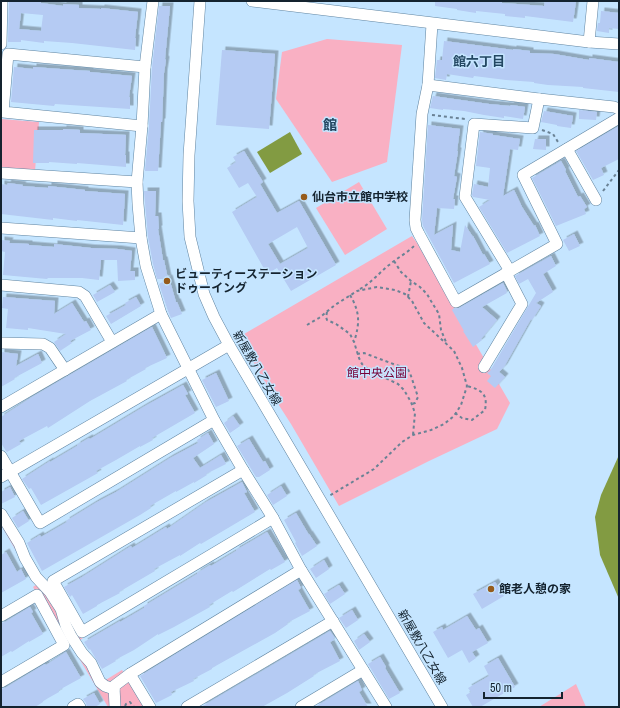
<svg xmlns="http://www.w3.org/2000/svg" width="620" height="708" font-family="'Archivo Narrow','Noto Sans JP',sans-serif">
<style>
.green{fill:#f9b0c3}
.water{fill:#829b42}
.building{fill:#b5cbf3;fill-rule:evenodd;filter:url(#shadow)}
.lines{fill:none;stroke-linecap:round;stroke-linejoin:round}
.minor-casing{stroke:#5f84a1;stroke-width:12}
.path{stroke:#6a8295;stroke-width:2;stroke-dasharray:3 3;stroke-linecap:butt}
.minor{stroke:#fff;stroke-width:11}
.poi-dot{fill:#965b1b;stroke:#c5e5ff;stroke-width:1.5}
.labels{text-anchor:middle;dominant-baseline:central;stroke-width:3;stroke-linejoin:round;paint-order:stroke}
.poi-label{font-size:12px;font-weight:bold;fill:#14232f;stroke:#c5e5ff;text-anchor:start}
.street-label{font-size:12px;fill:#14232f;stroke:#c5e5ff}
.park-label{font-size:12px;fill:#770037;stroke:#c5e5ff}
.neighbourhood-label{font-size:13px;font-weight:bold;fill:#234762;stroke:#c5e5ff}
.quarter-label{font-size:14px;font-weight:bold;fill:#234762;stroke:#c5e5ff}
</style>
<defs>
<filter id="shadow"><feDropShadow dx="3.5" dy="-3.5" stdDeviation="0" flood-color="#0004"/></filter>
</defs>
<rect width="100%" height="100%" fill="#c5e5ff"/>
<g class="green">
<path d="M327 39 402 45 387 162 332 182 276 99 282 52Z"/>
<path d="M1 119 39 122 35 171 1 168Z"/>
<path d="M359 182 387 229 345 255 316 208Z"/>
<path d="M412 236 417 243 510 403 497 429 429 461 339 506 291 424 273 396 239 337Z"/>
<path d="M1 507 45 582 48 580 83 638 80 640 104 681 122 670 144 707H108L70 643 67 644 33 587 36 585 1 525Z"/>
<path d="M576 684 586 707H539Z"/>
</g>
<g class="water">
<path d="M290 132 302 154 270 173 257 152Z"/>
<path d="M619 455V599L600 555 595 517 601 495Z"/>
</g>
<g class="building">
<path d="M9 1 41 2V3L63 6V4L79 5V8L101 9V8L138 12 135 38H136L135 50 72 43 44 41V43L21 40V42H8ZM21 13 43 15 41 31 19 29Z"/>
<path d="M435 1H502V3L544 6 545 1H576L573 22 525 16V18L505 16V14L476 11V13L457 10V9L435 6Z"/>
<path d="M159 6H170L165 59 166 60 164 73 162 122H161L158 171H145L149 126 152 68Z"/>
<path d="M601 11 619 13V29L609 28V33L597 31 598 23H600Z"/>
<path d="M444 41 513 50V49L530 51V53L554 54 589 60V58L619 62V92L583 88V87L548 85 534 83V82L506 80 474 76 473 78 447 74 446 80 435 78 437 60H442Z"/>
<path d="M222 50 275 54 269 129 216 125Z"/>
<path d="M14 67 33 69V67L74 70 90 71V72L132 76 129 97H130V109L55 104 54 106 11 102Z"/>
<path d="M433 96 489 104 510 106 511 105 525 107 523 119 504 116V118L484 115 464 111 443 109V110L430 108Z"/>
<path d="M579 110 597 112 596 120 579 119Z"/>
<path d="M544 111 573 116 571 128 557 126V125L541 122Z"/>
<path d="M428 125 460 129 457 151H458L454 176 457 177 453 199H455L454 209 437 208 434 235 453 225 451 250 460 252 465 225 473 237V236L483 255 484 254 490 264 454 283 423 226 422 220Z"/>
<path d="M619 126V159L601 168 604 175 593 180 576 151Z"/>
<path d="M63 129 80 130V133L126 135 125 155H126V167L77 163V164L49 162V163H33L34 130H63Z"/>
<path d="M480 132 493 134V135L520 139 518 150 510 149 503 196 514 190 522 207 534 226 535 225 540 236 507 253 479 207 490 200 473 197 472 195 474 184 488 187 490 168 476 166Z"/>
<path d="M535 139H546V150L533 149Z"/>
<path d="M244 151 263 182 260 184 277 213 299 201 336 265 291 291 277 268 267 274 232 212 257 197 248 183 239 188 227 168 236 162 233 157ZM297 227 308 248 280 264 268 244Z"/>
<path d="M561 161 566 170 565 171 578 197 580 196 587 207 584 209 586 214 556 226 532 178Z"/>
<path d="M8 183 23 185 22 186 48 188V186L85 190V191L125 194 123 225 77 220V221L53 218V220L1 214V184L7 185Z"/>
<path d="M144 191H156L155 216H158L159 229H158L163 260H164L168 279H157L153 264 148 237Z"/>
<path d="M574 234 580 246 569 251 563 240Z"/>
<path d="M1 240 10 241 9 243 29 244V245L54 247V244L91 248 118 249 132 251 130 271H135V280L118 281 117 260H101L99 280 82 278H48L47 279 3 275 5 252 1 251Z"/>
<path d="M551 256 556 266 543 274 553 292 536 303 541 306 532 320 531 319 504 367 499 372 505 377 495 388 487 381 491 376 487 373 490 371 497 359 536 293 528 279 519 284 515 276Z"/>
<path d="M169 278 176 302H177L182 314 171 318 168 311 159 284Z"/>
<path d="M503 283 507 291H506L507 293 482 307 497 320 481 339 482 340 473 347 463 331H464L452 310 454 308H459Z"/>
<path d="M110 285 115 292 97 302 93 295Z"/>
<path d="M3 297 55 301 54 314 72 303 84 322 86 321 91 330 70 341 72 343 60 351 54 342 66 334 28 328V330L6 328 8 309 2 308Z"/>
<path d="M136 297 141 306 111 324 106 316 126 305 125 303Z"/>
<path d="M152 327 167 358 145 368 146 369 126 380 127 381 90 401 48 428 47 426 19 441 21 444 7 452 6 451 1 443V417L32 397Z"/>
<path d="M1 352 18 354 16 366 38 354 42 363 14 378 15 379 1 387Z"/>
<path d="M216 373 229 401 216 407 202 380Z"/>
<path d="M183 385 188 394 185 395 195 413 152 438 153 440 140 447V446L116 460 96 471 98 473 41 505 31 488 29 489 22 479 50 461V462L77 446V445L89 438 90 439 145 406Z"/>
<path d="M233 416 240 426 230 433 224 423Z"/>
<path d="M208 433 214 444 193 458 200 468 221 455 226 464 206 474 207 475 194 483V482L176 492V491L150 506 151 508 140 515 42 571 27 543 40 535 41 537 67 522 66 521 97 502 116 492 170 458 198 443 197 440Z"/>
<path d="M249 439 263 462 265 461 270 470 259 477H256L237 446Z"/>
<path d="M242 482 247 492 244 493 255 512 201 544 200 543 180 556V555L154 569 155 571 119 592 120 593 97 605V606L83 614 72 595 70 597 64 587 82 577 131 546 132 548 166 527 167 529 206 502Z"/>
<path d="M281 486 287 496 273 505 267 495Z"/>
<path d="M10 487 15 497 1 504V492Z"/>
<path d="M23 511 29 521 18 528 12 518Z"/>
<path d="M296 513 309 535V534L317 546 302 556 295 543 296 542 284 520Z"/>
<path d="M267 532 285 562 271 570 270 569 233 592 232 591 209 605 210 607 174 627 158 635V634L134 650 115 660 116 661 102 669 90 649 89 650 84 642 120 621V622L144 608V606L197 574V573L210 565 211 566 236 551V550Z"/>
<path d="M6 552 17 572 21 569 26 579 1 593V555Z"/>
<path d="M324 560 329 569 316 578 310 569Z"/>
<path d="M297 580 301 588 298 590 310 611 287 623 288 624 275 633 212 668V669L193 679 194 681 171 692 172 695 156 703 140 676Z"/>
<path d="M495 582 504 596 482 609 473 594Z"/>
<path d="M339 585 345 594 330 604 324 594Z"/>
<path d="M30 607 33 612 31 613 43 634 29 642V641L12 652 11 651 1 657V623L5 622Z"/>
<path d="M352 610 358 620 346 628 339 618Z"/>
<path d="M467 616 476 630 479 628 488 643 472 652 476 658 469 663 462 650 448 658 433 632 442 627 443 630Z"/>
<path d="M330 631 335 638H333L334 640 330 642 340 661 313 675 314 676 287 693 262 707H201Z"/>
<path d="M364 634 370 642 359 650 354 641Z"/>
<path d="M66 652 81 678 59 690V692L43 701V702L35 707H1V689L5 688 45 664 46 665Z"/>
<path d="M380 657 386 667 385 668 400 693 389 699 368 664Z"/>
<path d="M498 658 515 687 480 707H473L466 695 471 692 468 688 489 676 484 666Z"/>
<path d="M358 681 362 690 359 692 368 707H315Z"/>
<path d="M94 693 100 704 95 707H87L86 703 83 699Z"/>
</g>
<g class="lines">
<g class="minor-casing">
<g id="minor">
<path d="M153 1 145 67 142 126 137 182 138 204 141 238 146 266 161 314 214 420 243 470 273 518 301 570 386 707"/>
<path d="M200 1 189 155 188 201 190 237 204 294 214 317 229 345 442 707"/>
<path d="M252 1 589 42 619 44"/>
<path d="M432 24 428 85 422 114 415 220 416 228 419 234 456 302 557 244 523 175 619 118"/>
<path d="M589 42 593 1"/>
<path d="M1 44 2 1"/>
<path d="M428 85 539 99 614 107 619 109"/>
<path d="M142 126 3 112 8 54 145 67"/>
<path d="M567 149 596 200"/>
<path d="M1 173 137 182"/>
<path d="M1 228 141 238"/>
<path d="M510 271 465 197 474 124 533 128 539 99"/>
<path d="M1 285 79 292 85 296 112 342"/>
<path d="M1 343 43 344 50 348 65 370"/>
<path d="M484 367 522 304 506 273"/>
<path d="M1 407 161 314"/>
<path d="M1 456 40 523 214 420"/>
<path d="M243 470 53 581 82 632 273 518"/>
<path d="M1 477 229 345"/>
<path d="M1 514 19 543 25 558 36 577 50 592 61 609 66 626 71 636 82 653 91 663 100 682 105 686 114 689"/>
<path d="M1 616 37 595 64 645 1 682"/>
<path d="M73 707 78 704 80 707"/>
<path d="M115 707 114 686 130 674"/>
<path d="M150 707 130 674 301 570"/>
<path d="M187 707 333 621"/>
<path d="M301 707 363 670"/>
</g>
</g>
<g class="path">
<path d="M432 115 465 119"/>
<path d="M542 130 553 134 558 142"/>
<path d="M603 191 619 170"/>
<path d="M394 261 401 272 411 281 420 287 427 294 431 301 439 314 441 330 446 342"/>
<path d="M360 289C371 283 379 273 389 265 397 258 407 253 414 246"/>
<path d="M350 295C360 312 360 323 354 342"/>
<path d="M408 297 411 281"/>
<path d="M327 312 326 317 327 320 336 324 350 334 354 342 359 358 362 364 370 371 398 384 404 390 411 402 415 413 413 435"/>
<path d="M307 325 319 318 335 305 357 291 377 287 395 290 405 294 412 301 424 323 454 351 462 368 467 386 461 405 454 416 444 424 431 430 413 435 402 442 374 469 329 496"/>
<path d="M357 354 364 353 396 365 407 368 410 373 418 397 415 403 412 404"/>
<path d="M455 413 462 418 472 420 485 410C488 394 482 390 467 386"/>
<path d="M125 706 126 704 130 702 134 707"/>
</g>
<use href="#minor" class="minor"/>
</g>
<g class="poi-dot">
<circle cx="304" cy="197" r="4"/>
<circle cx="167" cy="281" r="4"/>
<circle cx="491" cy="589" r="4"/>
</g>
<g class="labels">
<g class="poi-label">
<text x="312" y="197">仙台市立館中学校</text>
<text x="175" y="274">ビューティーステーション<tspan x="175" dy="14">ドゥーイング</tspan></text>
<text x="499" y="589">館老人憩の家</text>
</g>
<g class="street-label">
<text transform="translate(257 368) rotate(60)">新屋敷八乙女線</text>
<text transform="translate(422 647) rotate(60)">新屋敷八乙女線</text>
</g>
<g class="park-label">
<text x="377" y="373">館中央公園</text>
</g>
<g class="neighbourhood-label">
<text x="479" y="61">館六丁目</text>
</g>
<g class="quarter-label">
<text x="330" y="125">館</text>
</g>
</g>
<rect width="620" height="708" fill="none" stroke="#14232f" stroke-width="4"/>
<path d="M484 692v6h78v-6" fill="none" stroke="#14232f" stroke-width="2"/>
<text x="490" y="692" font-size="12" fill="#14232f" stroke="#c5e5ff" stroke-width="3" paint-order="stroke">50 m</text>
</svg>
